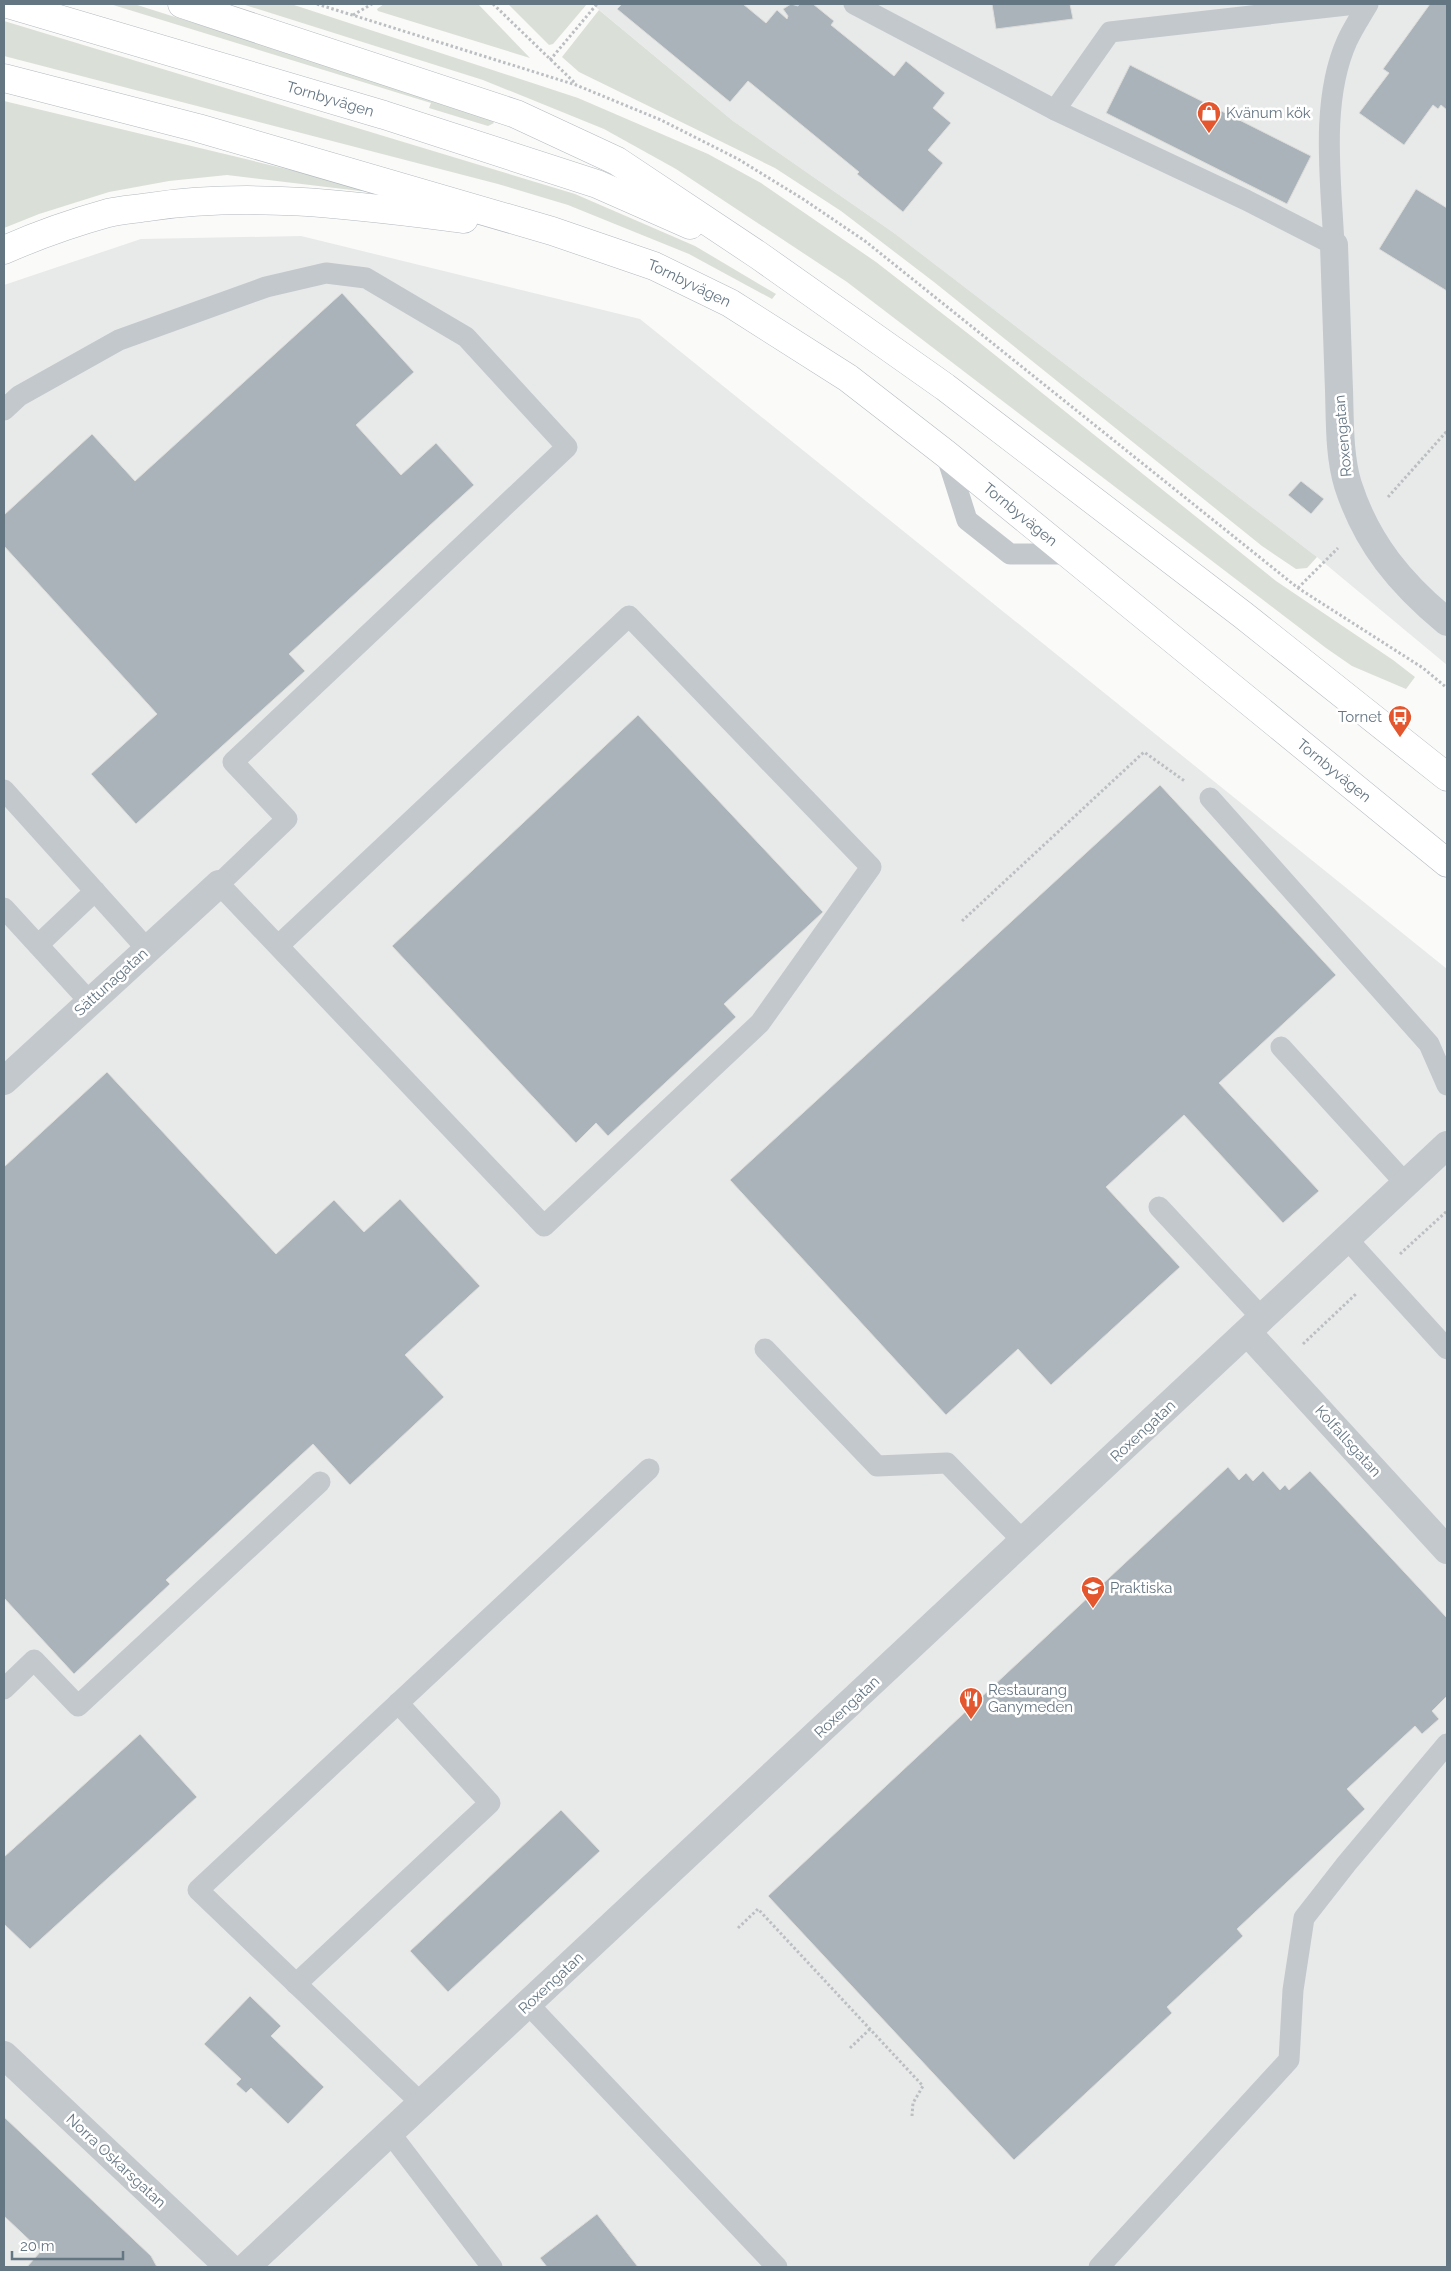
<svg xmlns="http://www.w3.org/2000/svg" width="1451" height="2271" font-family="Raleway,sans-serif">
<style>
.built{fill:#e8e9e9}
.green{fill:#dadfd7}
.building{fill:#aab3b9;stroke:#dcdcda}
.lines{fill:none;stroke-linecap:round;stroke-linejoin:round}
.secondary-casing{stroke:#b3babf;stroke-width:29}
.path{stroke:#bbbfc2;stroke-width:3;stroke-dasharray:2.5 2.5;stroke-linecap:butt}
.lane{stroke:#c3c8cc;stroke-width:21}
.street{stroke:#c3c8cc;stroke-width:28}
.secondary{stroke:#fff;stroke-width:28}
.labels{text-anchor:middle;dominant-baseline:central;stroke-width:5;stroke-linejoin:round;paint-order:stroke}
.street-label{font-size:15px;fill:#657683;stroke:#fff}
.poi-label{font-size:15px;fill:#657683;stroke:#fff;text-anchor:start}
</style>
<rect width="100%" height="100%" fill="#fafaf8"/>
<g class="built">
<path d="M592 4H1447V665L1317 557 894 233 733 121Z"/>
<path d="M301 236 640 319 1447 969V2267H4V285L141 239Z"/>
</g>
<g class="green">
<path d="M110 4H134L398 88 491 119 494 123 488 126 429 108 431 103Z"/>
<path d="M242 4H291L578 98 708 154 761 183 876 262 975 339 1276 581 1393 660 1415 677 1406 689 1352 666 1326 648 847 282 676 169 604 129 483 80Z"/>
<path d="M384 4H478L530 58 378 11 377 9Z"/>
<path d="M508 4H587L553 44 549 45Z"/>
<path d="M599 10 733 121 894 233 1317 557 1307 568 1296 569 1262 546 934 282 841 211 775 168 579 72 562 57Z"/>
<path d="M4 21 575 194 695 246 776 294 772 299 689 254 568 205 498 184 4 56Z"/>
<path d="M4 101 374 190 360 191 227 175 169 181 109 192 39 214 4 228Z"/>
</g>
<g class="building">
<path d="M622 4H743L766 23 777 10 787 19 788 16 783 9 791 4 798 6 799 4H813L834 21 831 25 894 76 906 61 945 93 933 108 951 123 928 150 943 163 903 212 857 174 859 172 748 81 730 102 617 9Z"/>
<path d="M992 4H1070L1073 19 996 29Z"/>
<path d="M1430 4H1447V110L1441 105 1438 109 1433 105 1404 145 1359 113 1389 73 1383 69Z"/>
<path d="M1130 65 1311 156 1287 204 1106 113Z"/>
<path d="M1416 189 1447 208V291L1379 249Z"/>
<path d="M342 293 414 372 356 425 401 475 436 443 474 485 289 654 305 671 136 824 91 774 157 714 4 546V515L92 434 135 481Z"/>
<path d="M1301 481 1324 499 1311 514 1288 495Z"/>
<path d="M638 715 823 912 724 1004 736 1017 608 1136 596 1123 576 1143 392 946Z"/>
<path d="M1160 785 1336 975 1219 1083 1319 1191 1283 1223 1184 1115 1106 1187 1180 1267 1051 1385 1018 1349 946 1415 730 1180Z"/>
<path d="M107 1072 276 1254 334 1200 364 1232 400 1199 480 1286 405 1355 444 1397 350 1485 313 1444 166 1580 170 1584 74 1674 4 1598V1167Z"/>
<path d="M1228 1467 1239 1480 1246 1473 1253 1481 1263 1471 1280 1490 1285 1485 1289 1490 1310 1471 1447 1618V1696L1432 1711 1439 1719 1422 1734 1415 1726 1347 1789 1365 1809 1237 1929 1243 1936 1167 2007 1172 2013 1014 2160 768 1896Z"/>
<path d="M140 1734 197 1797 30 1949 4 1924V1857Z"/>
<path d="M561 1810 600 1851 448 1992 410 1951Z"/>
<path d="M250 1996 281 2026 271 2036 324 2087 288 2124 251 2088 246 2093 236 2084 241 2079 204 2044Z"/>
<path d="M4 2117 151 2256 157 2267H27L41 2251 4 2216Z"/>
<path d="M597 2214 638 2267H547L540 2258Z"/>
</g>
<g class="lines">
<g class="secondary-casing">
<g id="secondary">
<path id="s1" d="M8 4 384 115 597 184 690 225"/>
<path d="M182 4 516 114 617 161 758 255 945 387 1243 615 1447 777"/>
<path id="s2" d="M4 78 198 128 552 231 654 266 730 303 848 378 946 454 1447 863"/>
<path d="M4 250C38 235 72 223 108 213 121 210 136 209 149 207 254 191 360 206 464 219"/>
</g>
</g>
<g class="path">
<path d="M317 4 576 85 661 120 738 159 803 199 865 241 1298 588 1423 668 1447 688"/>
<path d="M493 4 576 84"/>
<path d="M353 15 372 4"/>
<path d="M550 60 597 4"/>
<path d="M1388 497 1447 431"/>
<path d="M1298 588 1338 548"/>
<path d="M962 921 1144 752 1186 782"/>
<path d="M1400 1254 1447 1211"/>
<path d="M1303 1344 1357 1293"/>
<path d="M738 1928 758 1909 923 2086 913 2103 912 2116"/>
<path d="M850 2048 870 2029"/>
</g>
<g class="lane">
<path d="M854 4 1055 110 1246 200 1334 245C1331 181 1320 101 1347 41 1353 28 1361 16 1368 4"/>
<path d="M1055 110 1110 32 1356 4"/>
<path d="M4 410 19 396 119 340 266 287 326 273 366 278 466 337 567 447 233 762 287 819 219 884 544 1226 760 1023 871 867 629 616 278 946"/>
<path d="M946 454 967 520 1010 554H1069"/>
<path d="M4 790 147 949"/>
<path d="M1210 798 1429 1044 1447 1085"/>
<path d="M4 908 90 1002"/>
<path d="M38 945 95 891"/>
<path d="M1281 1047 1406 1184"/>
<path d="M1159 1207 1263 1319"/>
<path d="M1347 1239 1447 1349"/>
<path d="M765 1349 877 1466 947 1463 1024 1542"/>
<path d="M4 1689 34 1660 78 1706 320 1482"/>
<path d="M296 1984 490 1803 398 1703"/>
<path d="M528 2004 777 2267"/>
<path d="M421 2103 198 1890 649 1469"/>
<path d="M390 2133 492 2267"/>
<path d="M1099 2267 1289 2060 1293 1990 1304 1918 1347 1863 1447 1744"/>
</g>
<g class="street">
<path d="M1334 245C1336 294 1337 342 1339 390 1340 421 1339 456 1348 485 1367 544 1401 584 1447 622"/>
<path d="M4 1081 219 884"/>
<path d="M1248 1333 1447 1550"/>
<path d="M4 2055 229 2267"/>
<path d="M246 2267 1447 1145"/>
</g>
<use href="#secondary" class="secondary"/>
</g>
<defs>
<g id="shop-pin" transform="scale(1.25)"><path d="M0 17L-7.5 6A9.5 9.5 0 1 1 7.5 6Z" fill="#e4572e" stroke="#fff"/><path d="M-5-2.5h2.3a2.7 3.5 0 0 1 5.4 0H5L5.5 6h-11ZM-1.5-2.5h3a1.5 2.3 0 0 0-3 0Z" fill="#fff"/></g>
<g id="bus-pin" transform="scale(1.25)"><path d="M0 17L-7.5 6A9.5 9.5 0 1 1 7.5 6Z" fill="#e4572e" stroke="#fff"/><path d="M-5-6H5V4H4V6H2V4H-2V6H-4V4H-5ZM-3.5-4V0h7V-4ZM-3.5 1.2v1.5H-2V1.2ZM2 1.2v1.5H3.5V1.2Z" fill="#fff"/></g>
<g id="school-pin" transform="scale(1.25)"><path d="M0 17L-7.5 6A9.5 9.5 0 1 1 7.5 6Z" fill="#e4572e" stroke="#fff"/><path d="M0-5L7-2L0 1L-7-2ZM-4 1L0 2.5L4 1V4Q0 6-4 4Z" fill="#fff"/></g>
<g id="restaurant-pin" transform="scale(1.25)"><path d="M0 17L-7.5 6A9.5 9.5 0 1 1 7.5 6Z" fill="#e4572e" stroke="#fff"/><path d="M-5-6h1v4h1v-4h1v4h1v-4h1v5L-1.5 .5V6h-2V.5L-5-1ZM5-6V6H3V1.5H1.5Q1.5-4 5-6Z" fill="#fff"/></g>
</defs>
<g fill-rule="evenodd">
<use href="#shop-pin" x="1209" y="113"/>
<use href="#bus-pin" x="1400" y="717"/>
<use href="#school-pin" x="1093" y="1588"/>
<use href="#restaurant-pin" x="971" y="1699"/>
</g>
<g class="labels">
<g class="street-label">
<text stroke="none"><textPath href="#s1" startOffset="336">Tornbyvägen</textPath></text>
<text stroke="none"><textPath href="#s2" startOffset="716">Tornbyvägen</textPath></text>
<text transform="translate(1343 436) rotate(-95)">Roxengatan</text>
<text stroke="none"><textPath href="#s2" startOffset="1121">Tornbyvägen</textPath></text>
<text stroke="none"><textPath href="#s2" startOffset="1526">Tornbyvägen</textPath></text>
<text transform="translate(111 982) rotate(-42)">Sättunagatan</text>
<text transform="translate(1143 1431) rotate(-43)">Roxengatan</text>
<text transform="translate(1348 1441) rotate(48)">Kolfallsgatan</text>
<text transform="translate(847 1707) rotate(-43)">Roxengatan</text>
<text transform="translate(551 1983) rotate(-43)">Roxengatan</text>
<text transform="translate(116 2161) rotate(43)">Norra Oskarsgatan</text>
</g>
<g class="poi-label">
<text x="1226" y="113">Kvänum kök</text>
<text x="1382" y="717" text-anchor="end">Tornet</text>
<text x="1110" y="1588">Praktiska</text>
<text x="988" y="1690">Restaurang<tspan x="988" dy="17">Ganymeden</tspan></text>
</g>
</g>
<rect width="1451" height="2271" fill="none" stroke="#657683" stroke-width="10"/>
<path d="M12 2251v8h111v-8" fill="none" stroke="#657683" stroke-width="2.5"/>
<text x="20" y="2251" font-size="15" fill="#657683" stroke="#ffffff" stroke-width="4" paint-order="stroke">20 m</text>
</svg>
